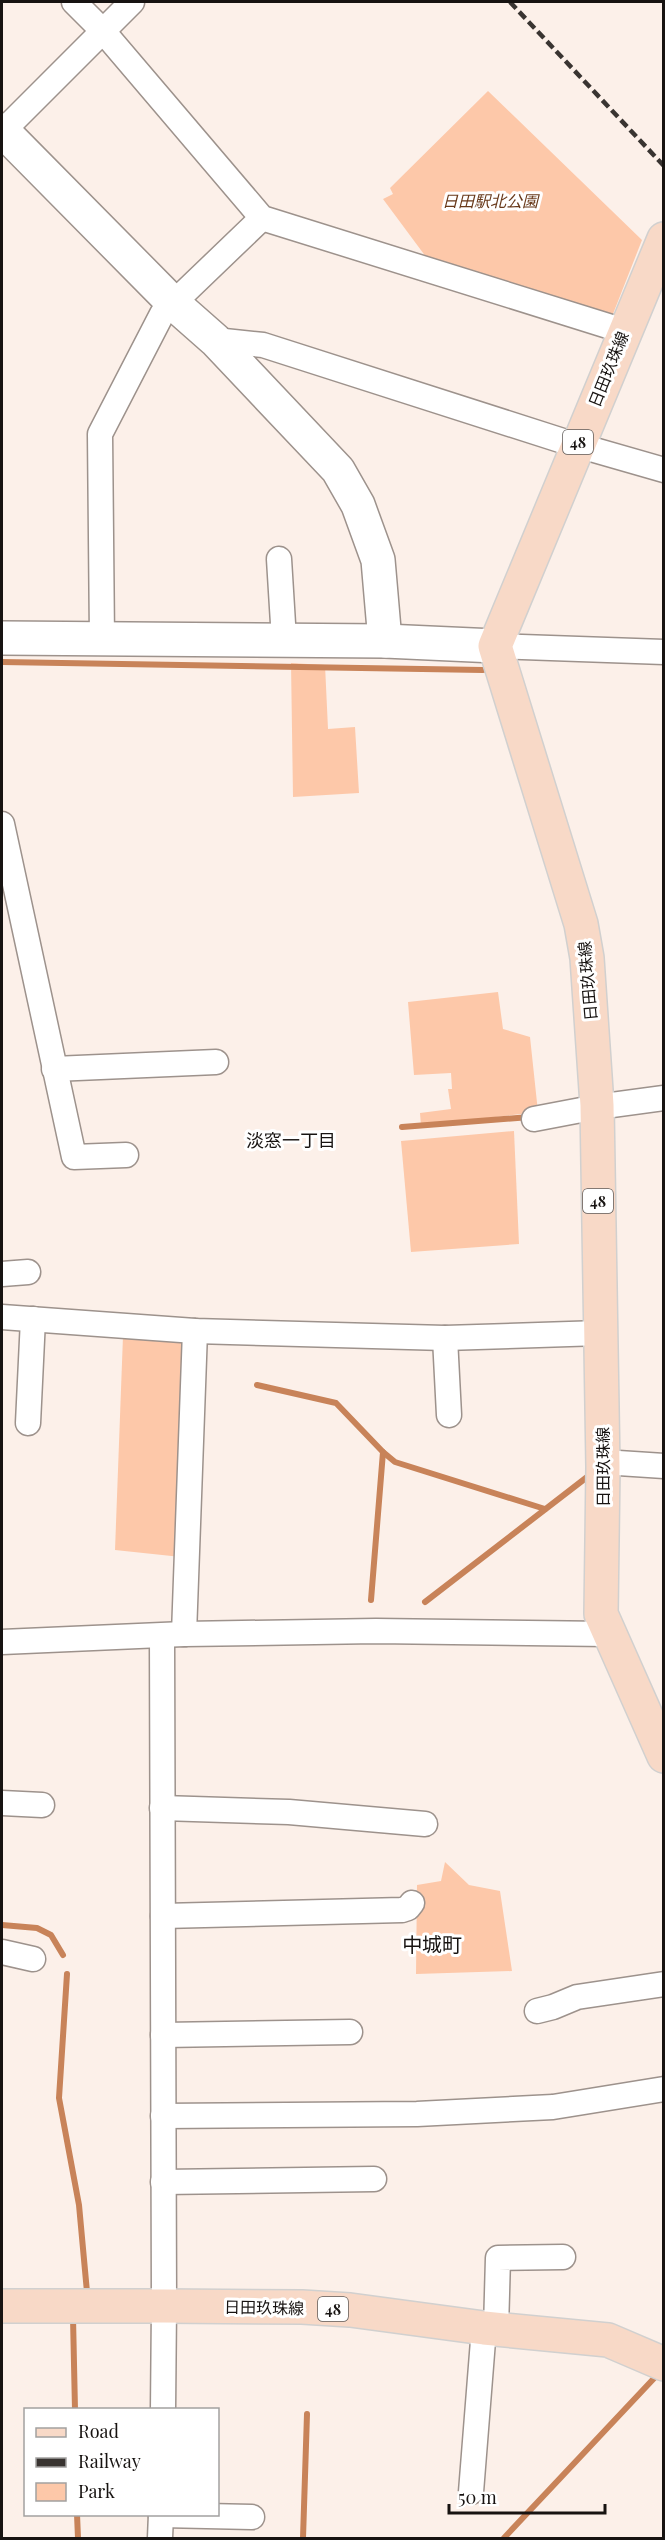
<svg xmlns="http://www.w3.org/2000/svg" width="665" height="2540" font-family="'Playfair Display','Noto Sans JP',serif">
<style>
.green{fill:#fdc8a9}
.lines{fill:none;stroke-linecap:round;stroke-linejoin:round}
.stream{stroke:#c88359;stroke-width:6}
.street-casing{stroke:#9d928c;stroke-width:27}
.secondary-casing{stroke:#9d928c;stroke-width:36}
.primary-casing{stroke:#d1d0cf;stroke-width:36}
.street{stroke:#fff;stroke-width:24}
.secondary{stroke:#fff;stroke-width:33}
.primary{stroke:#f8d9c7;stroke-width:33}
.rail{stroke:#393431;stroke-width:4.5;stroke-dasharray:9 4.5;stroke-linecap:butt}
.labels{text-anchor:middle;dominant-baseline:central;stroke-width:6;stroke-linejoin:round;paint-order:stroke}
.shield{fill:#fff;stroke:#5d5a58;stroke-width:1.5}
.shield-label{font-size:15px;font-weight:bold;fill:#171311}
.park-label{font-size:16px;font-style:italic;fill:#68391a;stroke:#fff}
.street-label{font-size:16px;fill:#171311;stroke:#fff}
.neighbourhood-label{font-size:18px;fill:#171311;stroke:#fff}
.quarter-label{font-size:20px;fill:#171311;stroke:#fff}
</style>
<rect width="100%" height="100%" fill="#fcf0e9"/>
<g class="green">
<path d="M488 91 642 240 611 319 429 261 383 199 393 194 390 188Z"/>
<path d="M291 663 325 665 328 729 355 727 359 793 293 797Z"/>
<path d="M498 992 503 1029 530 1037 538 1112 421 1126 420 1113 451 1109 448 1089H452L451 1073 414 1075 408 1002Z"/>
<path d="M514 1131 519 1244 411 1252 401 1141Z"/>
<path d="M123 1336 187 1338 181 1557 115 1550Z"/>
<path d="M445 1862 469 1885 500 1891 512 1971 416 1974 417 1885 441 1881Z"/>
</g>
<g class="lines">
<g class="stream">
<path d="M2 662 483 670"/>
<path d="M402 1127 530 1117"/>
<path d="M257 1385 336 1403 383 1452 371 1600"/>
<path d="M383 1452 395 1462 545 1509"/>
<path d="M425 1602 591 1474"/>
<path d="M2 1925 37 1928 51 1935 63 1955"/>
<path d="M67 1974 59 2098 79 2205 87 2292"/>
<path d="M73 2317 75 2410"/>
<path d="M77 2514 78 2538"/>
<path d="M303 2538 307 2414"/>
<path d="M504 2538 659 2373"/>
</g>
<g class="street-casing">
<g id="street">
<path d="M74 2 102 30 262 218 624 331"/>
<path d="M2 132 132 2"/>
<path d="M215 340 263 345 563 441 664 470"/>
<path d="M279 559 284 640"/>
<path d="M102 639 100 434 162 314 262 218"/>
<path d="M495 646 664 652"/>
<path d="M2 824 74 1157 126 1155"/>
<path d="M54 1069 216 1062"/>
<path d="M534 1119 597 1107 664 1098"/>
<path d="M2 1274 28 1272"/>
<path d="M2 1317 195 1331 445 1338 600 1333"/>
<path d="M445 1338 449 1415"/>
<path d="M28 1423 33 1319"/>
<path d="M603 1462 664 1466"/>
<path d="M184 1634 195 1331"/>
<path d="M162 1636 164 2306 163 2410"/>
<path d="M2 1642 184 1634 376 1631 608 1634"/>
<path d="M2 1803 42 1805"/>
<path d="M162 1808 289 1812 425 1824"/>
<path d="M163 1916 402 1910 408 1908 412 1903"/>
<path d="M2 1952 33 1959"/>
<path d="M537 2011 553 2007 577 1997 664 1984"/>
<path d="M163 2035 350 2032"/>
<path d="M163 2116 417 2114 553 2107 664 2089"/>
<path d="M163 2182 374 2179"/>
<path d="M496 2329 498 2258 563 2257"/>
<path d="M471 2492 484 2328"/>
<path d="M161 2515 252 2517"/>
<path d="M160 2538 161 2514"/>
</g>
</g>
<g class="secondary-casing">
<g id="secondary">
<path d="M2 130 173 303 215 340 338 470 358 505 378 560 385 641"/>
<path d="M2 638 385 641 495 646"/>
</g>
</g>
<g class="primary-casing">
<g id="primary">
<path d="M664 239 495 646 581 924 587 958 597 1105 603 1467 601 1614 664 1756"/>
<path d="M2 2306H164L302 2307 350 2310 484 2328 608 2340 664 2364"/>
</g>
</g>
<use href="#street" class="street"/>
<use href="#secondary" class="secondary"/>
<use href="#primary" class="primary"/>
<path class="rail" d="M510 2 664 166"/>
</g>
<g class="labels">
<g class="shield">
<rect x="563" y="430" width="30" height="24" rx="4.5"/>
<rect x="583" y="1189" width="30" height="24" rx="4.5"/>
<rect x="318" y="2297" width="30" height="24" rx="4.5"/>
</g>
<g class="shield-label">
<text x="578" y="442">48</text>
<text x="598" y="1201">48</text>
<text x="333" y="2309">48</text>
</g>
<g class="park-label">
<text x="490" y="200">日田駅北公園</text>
</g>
<g class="street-label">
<text transform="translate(608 369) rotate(-68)">日田玖珠線</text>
<text transform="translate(587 981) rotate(-95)">日田玖珠線</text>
<text transform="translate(602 1467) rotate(-90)">日田玖珠線</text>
<text transform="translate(264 2307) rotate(1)">日田玖珠線</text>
</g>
<g class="neighbourhood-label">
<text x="291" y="1140">淡窓一丁目</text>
</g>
<g class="quarter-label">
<text x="432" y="1943">中城町</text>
</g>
</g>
<rect width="665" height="2540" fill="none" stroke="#171311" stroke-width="6"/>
<rect x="24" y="2408" width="195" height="108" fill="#ffffff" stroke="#a2a1a0" stroke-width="1.5"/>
<rect x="36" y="2428" width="30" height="9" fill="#f8d9c7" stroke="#a2a1a0" stroke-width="1.5"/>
<text x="78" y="2438" font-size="18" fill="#171311">Road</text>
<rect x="36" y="2458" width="30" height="9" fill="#393431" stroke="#a2a1a0" stroke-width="1.5"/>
<text x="78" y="2468" font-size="18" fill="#171311">Railway</text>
<rect x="36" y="2483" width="30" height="18" fill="#fdc8a9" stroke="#a2a1a0" stroke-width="1.5"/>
<text x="78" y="2498" font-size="18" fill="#171311">Park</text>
<path d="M449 2504v9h156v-9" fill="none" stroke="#171311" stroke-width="3"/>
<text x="458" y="2504" font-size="18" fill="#171311" stroke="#ffffff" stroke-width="4.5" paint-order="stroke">50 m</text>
</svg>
